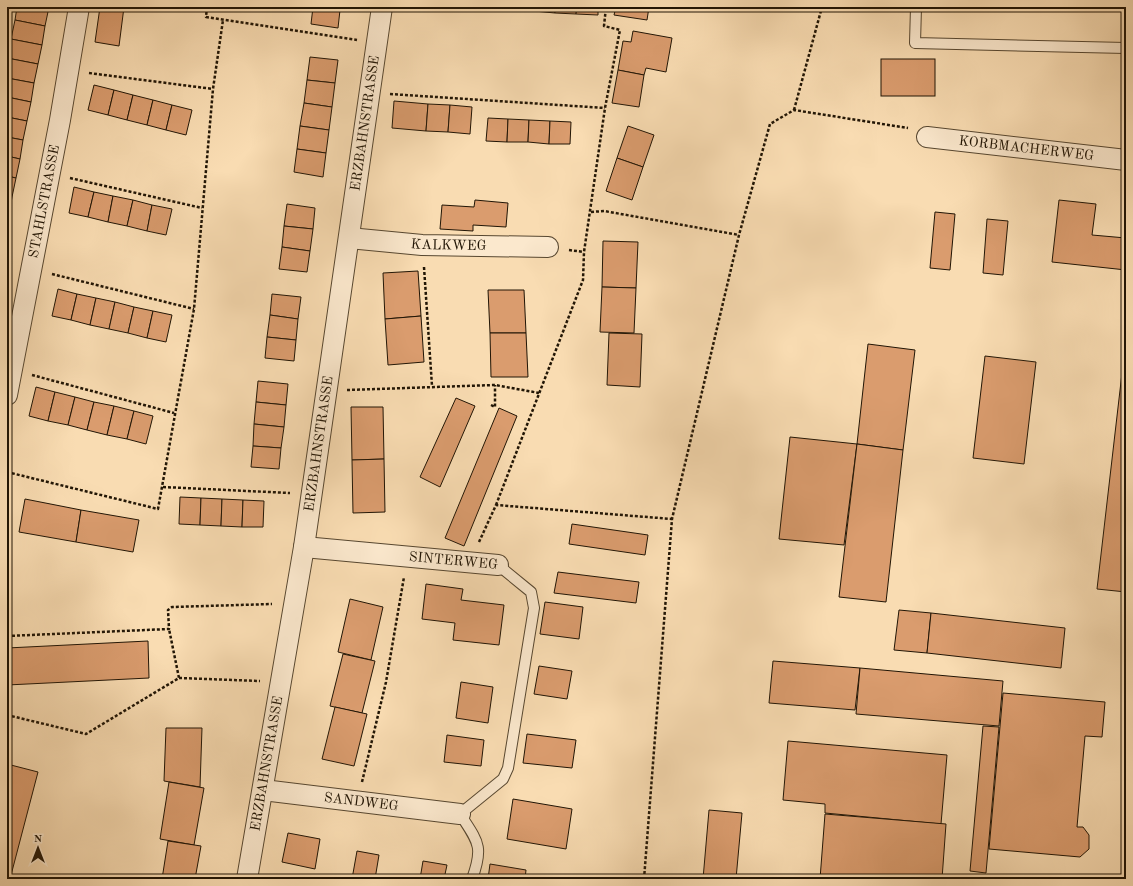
<svg xmlns="http://www.w3.org/2000/svg" width="1133" height="886" font-family="'Old Standard TT',serif">
<style>
.building{fill:#da9c6e;stroke:#211505}
.lines{fill:none;stroke-linecap:round;stroke-linejoin:round}
.lane-casing{stroke:#574730;stroke-width:12}
.street-casing{stroke:#574730;stroke-width:22}
.path{stroke:#211505;stroke-width:2.5;stroke-dasharray:3 2;stroke-linecap:butt}
.lane{stroke:#fbe8cd;stroke-width:10}
.street{stroke:#fbe8cd;stroke-width:20}
.labels{text-anchor:middle;dominant-baseline:central;stroke-width:4;stroke-linejoin:round;paint-order:stroke}
.street-label{font-size:14px;fill:#211505;stroke:#fbe8cd}
</style>
<rect width="100%" height="100%" fill="#f9dcb2"/>
<filter id="stains"><feTurbulence type="fractalNoise" baseFrequency=".005" numOctaves="4"/><feColorMatrix values="0 0 0 0 .2 0 0 0 0 .09 0 0 0 0 .02 0 0 0 .5 -.17"/></filter>
<radialGradient id="worn" r=".72"><stop offset=".6" stop-color="#630" stop-opacity="0"/><stop offset="1" stop-color="#630" stop-opacity=".3"/></radialGradient>
<g class="building">
<path d="M17 7H49L45 26 15 20Z"/>
<path d="M100 7H124L119 46 95 42Z"/>
<path d="M313 7 340 10 338 28 311 24Z"/>
<path d="M491 7H513L512 10 491 9Z"/>
<path d="M513 7H534V11L512 10Z"/>
<path d="M534 7H555V13L534 11Z"/>
<path d="M555 7H577L576 14 555 13Z"/>
<path d="M577 7H598V15L576 14Z"/>
<path d="M616 7H649L647 20 614 15Z"/>
<path d="M15 20 45 26 42 45 11 39Z"/>
<path d="M633 31 672 38 666 72 646 68 644 75 618 70 623 41 631 42Z"/>
<path d="M11 39 42 45 38 64 7 58Z"/>
<path d="M310 57 338 60 335 83 307 80Z"/>
<path d="M7 58 38 64 34 83 7 78Z"/>
<rect x="881" y="59" width="54" height="37"/>
<path d="M618 70 644 75 639 107 612 103Z"/>
<path d="M7 78 34 83 31 102 7 97Z"/>
<path d="M307 80 335 83 332 107 304 103Z"/>
<path d="M94 85 114 90 108 115 88 110Z"/>
<path d="M114 90 133 95 127 120 108 115Z"/>
<path d="M133 95 153 100 147 125 127 120Z"/>
<path d="M7 97 31 102 27 121 7 117Z"/>
<path d="M153 100 172 105 166 130 147 125Z"/>
<path d="M394 101 428 104 426 131 392 128Z"/>
<path d="M304 103 332 107 329 130 300 126Z"/>
<path d="M428 104 450 105 448 132 426 131Z"/>
<path d="M172 105 192 110 186 135 166 130Z"/>
<path d="M450 105 472 107 470 134 448 132Z"/>
<path d="M7 117 27 121 23 140 7 137Z"/>
<path d="M488 118 508 119 507 142 486 141Z"/>
<path d="M508 119 529 120 528 142H507Z"/>
<path d="M529 120 550 121 549 144 528 142Z"/>
<path d="M550 121 571 122 570 144H549Z"/>
<path d="M300 126 329 130 326 153 297 149Z"/>
<path d="M628 126 654 135 643 167 617 158Z"/>
<path d="M7 137 23 140 20 159 7 156Z"/>
<path d="M297 149 326 153 323 177 294 172Z"/>
<path d="M7 156 20 159 16 178 7 176Z"/>
<path d="M617 158 643 167 632 200 606 191Z"/>
<path d="M7 176 16 178 12 197 7 196Z"/>
<path d="M74 187 94 192 88 217 69 213Z"/>
<path d="M94 192 113 196 108 222 88 217Z"/>
<path d="M7 196 12 197 9 216 7 215Z"/>
<path d="M113 196 133 200 127 226 108 222Z"/>
<path d="M133 200 152 205 147 231 127 226Z"/>
<path d="M475 200 508 203 506 227 473 225V231L440 229 442 205 474 207Z"/>
<path d="M1059 200 1096 204 1092 235 1126 238V270L1052 262Z"/>
<path d="M287 204 315 208 313 229 284 226Z"/>
<path d="M152 205 172 209 166 235 147 231Z"/>
<path d="M935 212 955 214 950 270 930 268Z"/>
<path d="M987 219 1008 221 1003 275 983 273Z"/>
<path d="M284 226 313 229 310 251 282 247Z"/>
<path d="M603 241 638 242 636 288 602 287Z"/>
<path d="M282 247 310 251 307 272 279 269Z"/>
<path d="M418 271 421 316 385 319 383 273Z"/>
<path d="M602 287 636 288 634 333 600 332Z"/>
<path d="M58 289 77 294 71 320 52 316Z"/>
<path d="M488 290H524L526 333H490Z"/>
<path d="M77 294 96 298 90 325 71 320Z"/>
<path d="M272 294 301 297 298 319 270 315Z"/>
<path d="M96 298 115 302 109 329 90 325Z"/>
<path d="M115 302 134 307 128 333 109 329Z"/>
<path d="M134 307 153 311 147 338 128 333Z"/>
<path d="M153 311 172 315 166 342 147 338Z"/>
<path d="M270 315 298 319 296 340 267 337Z"/>
<path d="M421 316 424 362 388 365 385 319Z"/>
<path d="M490 333H526L528 377H491Z"/>
<path d="M609 333 642 334 640 387 607 385Z"/>
<path d="M267 337 296 340 294 361 265 358Z"/>
<path d="M868 344 915 350 903 450 857 444Z"/>
<path d="M985 356 1036 362 1024 464 973 458Z"/>
<path d="M1122 373H1126V592L1097 589Z"/>
<path d="M258 381 288 384 286 405 256 402Z"/>
<path d="M36 387 55 392 48 421 29 416Z"/>
<path d="M55 392 75 397 68 425 48 421Z"/>
<path d="M75 397 94 402 87 430 68 425Z"/>
<path d="M456 398 475 406 440 487 420 477Z"/>
<path d="M94 402 114 406 107 435 87 430Z"/>
<path d="M256 402 286 405 284 427 254 424Z"/>
<path d="M114 406 134 411 127 439 107 435Z"/>
<path d="M351 407H383L384 459 352 460Z"/>
<path d="M499 408 517 416 464 546 445 538Z"/>
<path d="M134 411 153 416 146 444 127 439Z"/>
<path d="M254 424 284 427 281 448 253 446Z"/>
<path d="M790 437 857 444 844 545 779 539Z"/>
<path d="M857 444 903 450 886 602 839 597Z"/>
<path d="M253 446 281 448 279 469 251 467Z"/>
<path d="M384 459 385 512 353 513 352 460Z"/>
<path d="M180 497 201 498 200 525 179 524Z"/>
<path d="M201 498 222 499 221 526 200 525Z"/>
<path d="M25 499 81 510 76 542 19 532Z"/>
<path d="M222 499 243 500 242 527 221 526Z"/>
<path d="M243 500 264 501 263 527H242Z"/>
<path d="M81 510 139 520 133 552 76 542Z"/>
<path d="M572 524 648 535 645 555 569 544Z"/>
<path d="M558 572 639 582 636 603 554 593Z"/>
<path d="M426 584 463 589 461 600 504 605 499 645 453 640 455 623 422 619Z"/>
<path d="M350 599 383 607 371 660 338 652Z"/>
<path d="M545 602 583 607 579 639 540 634Z"/>
<path d="M899 610 931 613 927 653 894 650Z"/>
<path d="M931 613 1065 628 1061 668 927 653Z"/>
<path d="M148 641 149 678 7 685V648Z"/>
<path d="M343 654 375 661 362 713 330 706Z"/>
<path d="M773 661 860 668 855 710 769 703Z"/>
<path d="M539 666 572 671 567 699 534 694Z"/>
<path d="M860 668 1003 681 999 726 856 714Z"/>
<path d="M461 682 493 687 488 723 456 718Z"/>
<path d="M1003 693 1105 702 1102 737 1085 736 1077 827H1083L1089 835V849L1080 857 989 849Z"/>
<path d="M335 707 367 714 354 766 322 759Z"/>
<path d="M983 726 999 727 986 873 970 871Z"/>
<path d="M166 728H202L200 787 164 781Z"/>
<path d="M527 734 576 740 572 768 523 763Z"/>
<path d="M447 735 484 740 481 766 444 762Z"/>
<path d="M788 741 947 755 941 824 825 813V804L783 800Z"/>
<path d="M7 764 38 772 10 879H7Z"/>
<path d="M169 782 204 788 194 845 160 839Z"/>
<path d="M513 799 572 809 566 849 507 839Z"/>
<path d="M709 810 742 813 736 879H703Z"/>
<path d="M825 814 946 824 942 879H820Z"/>
<path d="M288 833 320 839 315 869 282 862Z"/>
<path d="M168 841 201 846 195 879H162Z"/>
<path d="M357 851 379 855 375 879H352Z"/>
<path d="M423 861 447 865 444 879H420Z"/>
<path d="M490 864 526 870 525 879H488Z"/>
</g>
<g class="lines">
<g class="lane-casing">
<g id="lane">
<path d="M916 7 915 43 1126 48"/>
<path d="M472 879C484 846 478 842 460 814L503 779 508 768 534 608 531 592 498 565"/>
</g>
</g>
<g class="street-casing">
<g id="street">
<path id="s1" d="M927 137 1126 160"/>
<path id="s2" d="M349 238 422 245 548 247"/>
<path id="s3" d="M7 395 60 120 79 7"/>
<path id="s4" d="M304 547 498 565"/>
<path id="s5" d="M263 790 460 814"/>
<path id="s6" d="M247 879 304 547 382 7"/>
</g>
</g>
<g class="path">
<path d="M207 7 206 17 357 40"/>
<path d="M89 73 213 89"/>
<path d="M390 94 605 108"/>
<path d="M794 110 822 7"/>
<path d="M70 178 202 208"/>
<path d="M591 212 604 211 739 235"/>
<path d="M569 250 584 252"/>
<path d="M424 267 432 386"/>
<path d="M52 274 194 309"/>
<path d="M32 375 174 413"/>
<path d="M347 390 495 385 539 393"/>
<path d="M491 405 495 407V385"/>
<path d="M7 472 158 509 194 309 213 89 223 20"/>
<path d="M163 487 290 493"/>
<path d="M496 505 583 280 584 252 605 108 620 30 604 26 606 7"/>
<path d="M479 542 496 505 672 519"/>
<path d="M7 636 169 629 168 610 172 607 272 604"/>
<path d="M179 678 260 681"/>
<path d="M7 715 86 734 179 678 169 629"/>
<path d="M362 782 386 682 404 577"/>
<path d="M644 879 672 519 739 235 770 124 794 110 908 128"/>
</g>
<use href="#lane" class="lane"/>
<use href="#street" class="street"/>
</g>
<g class="labels">
<g class="street-label">
<text stroke="none"><textPath href="#s6" startOffset="765">ERZBAHNSTRASSE</textPath></text>
<text stroke="none"><textPath href="#s1" startOffset="100">KORBMACHERWEG</textPath></text>
<text stroke="none"><textPath href="#s3" startOffset="197">STAHLSTRASSE</textPath></text>
<text stroke="none"><textPath href="#s2" startOffset="100">KALKWEG</textPath></text>
<text stroke="none"><textPath href="#s6" startOffset="441">ERZBAHNSTRASSE</textPath></text>
<text stroke="none"><textPath href="#s4" startOffset="150">SINTERWEG</textPath></text>
<text stroke="none"><textPath href="#s6" startOffset="117">ERZBAHNSTRASSE</textPath></text>
<text stroke="none"><textPath href="#s5" startOffset="99">SANDWEG</textPath></text>
</g>
</g>
<rect width="1133" height="886" fill="none" stroke="#f9dcb2" stroke-width="24"/>
<rect x="8" y="8" width="1117" height="870" fill="none" stroke="#211505" stroke-width="2"/>
<rect x="12" y="12" width="1109" height="862" fill="none" stroke="#211505"/>
<g transform="translate(38 848)" stroke="#fbe8cd" stroke-width="3" paint-order="stroke">
<path d="M0-3L7 15L0 10L-7 15Z" fill="#211505"/>
<text y="-6" font-size="11" font-weight="bold" text-anchor="middle" fill="#211505">N</text>
</g>
<rect width="100%" height="100%" filter="url(#stains)"/>
<rect width="100%" height="100%" fill="url(#worn)"/>
</svg>
